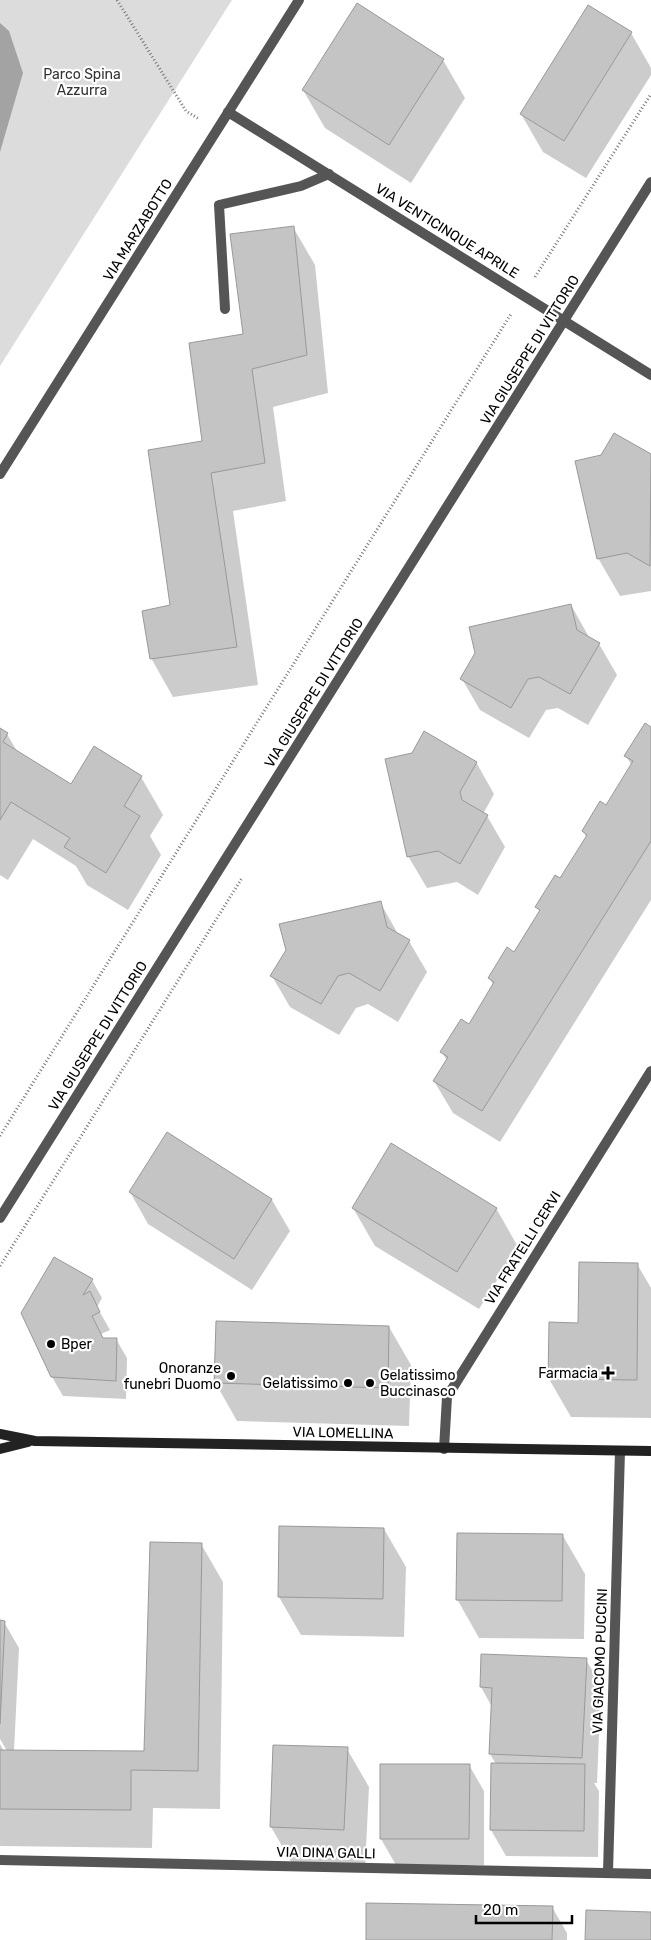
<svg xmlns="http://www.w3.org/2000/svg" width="651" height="1940" font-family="Rubik,sans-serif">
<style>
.green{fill:#dcdcdc}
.water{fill:#a3a3a3}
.shadow{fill:#0003}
.building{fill:#c4c4c4;stroke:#999}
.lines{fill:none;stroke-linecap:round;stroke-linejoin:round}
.path{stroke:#777;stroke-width:3;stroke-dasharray:1 2.5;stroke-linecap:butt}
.service{stroke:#555;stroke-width:10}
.minor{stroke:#555;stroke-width:10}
.secondary{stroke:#222;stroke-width:10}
.poi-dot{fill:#000;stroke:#fff;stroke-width:2}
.labels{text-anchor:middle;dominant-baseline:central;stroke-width:4.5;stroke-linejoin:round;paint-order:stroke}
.park-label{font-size:14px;fill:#333;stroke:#fff}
.street-label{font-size:14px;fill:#000;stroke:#fff}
.poi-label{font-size:14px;fill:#000;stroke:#fff;text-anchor:end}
</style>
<rect width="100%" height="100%" fill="#fff"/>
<path class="green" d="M0 0H232L0 366Z"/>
<path class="water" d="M0 23 9 31 23 73 0 152Z"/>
<g class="shadow">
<path d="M589 7 631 33 651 68V75L586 178 543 152 521 114Z"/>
<path d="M443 60 465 98 411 183 325 128 303 90Z"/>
<path d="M293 227 315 265 328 393 273 407 286 501 233 511 258 685 173 697 151 658 171 606 204 442Z"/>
<path d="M614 435 651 456V591L620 596 598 558 602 456Z"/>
<path d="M571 605 589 637 599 644 617 675 588 725 558 708 546 710 529 738 480 710 462 679Z"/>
<path d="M0 729 7 734 18 753 71 785 95 748 141 777 163 815 150 836 161 855 128 910 87 885 76 866 33 839 8 880 0 875Z"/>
<path d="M651 729V900L500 1142 453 1113 434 1081 447 1061 442 1052 469 1025 494 986 489 978 514 954 540 912 537 907 561 880 587 838 583 831 607 807 632 766 626 756Z"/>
<path d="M476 762 494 794 483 814 487 816 505 847 478 895 457 882 427 888 408 856Z"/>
<path d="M380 902 398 934 409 941 427 972 398 1022 368 1004 356 1008 339 1035 290 1007 272 976Z"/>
<path d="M168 1134 272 1200 290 1231 252 1290 148 1224 130 1192Z"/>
<path d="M353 1208H496L518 1247 479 1309 375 1246Z"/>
<path d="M637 1264 651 1288V1418L571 1417 549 1379 579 1324Z"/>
<path d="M92 1280 102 1298 97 1307 110 1330 101 1334 104 1340 116 1339 127 1358 126 1399 63 1396 52 1377 22 1313Z"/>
<path d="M389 1327 411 1365 409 1426 237 1421 215 1382Z"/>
<path d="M384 1529 406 1567 404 1637 301 1635 279 1597Z"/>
<path d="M563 1536 585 1574 584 1639 479 1638 457 1599Z"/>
<path d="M201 1544 223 1582 220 1809 153 1808 152 1848 0 1846V1744L4 1751H7L0 1739V1622H4L19 1648 14 1751 145 1752Z"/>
<path d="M482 1655 586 1660 601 1685 597 1783H594L599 1791 598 1857 506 1856 491 1830 496 1764 490 1754 492 1707 481 1687Z"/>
<path d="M347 1749 369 1787 365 1868 293 1865 271 1827Z"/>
<path d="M469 1765 484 1791V1865H396L381 1839Z"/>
<path d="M552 1907 567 1933V1940H367Z"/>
</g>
<g class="building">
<path d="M357 3 444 59 389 145 302 90Z"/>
<path d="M588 5 632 32 564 141 520 114Z"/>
<path d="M294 226 307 355 252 369 265 463 211 473 237 647 150 659 142 611 170 605 148 450 202 441 189 343 243 334 230 234Z"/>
<path d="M614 433 651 454 650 566 627 553 597 559 575 461 601 455Z"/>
<path d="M571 604 577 630 600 643 570 694 539 677 528 679 511 708 460 679 475 653 469 627Z"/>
<path d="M645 723 651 727V841L482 1111 433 1081 448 1057 440 1052 461 1019 469 1024 494 982 488 978 507 947 514 952 540 910 535 907 555 875 560 878 587 835 582 831 600 801 606 805 633 761 624 756Z"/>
<path d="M0 728 8 733 3 742 71 784 94 746 142 776 124 806 140 816 106 873 64 847 70 838 11 802 0 820Z"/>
<path d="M424 731 477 762 460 792 462 800 488 815 460 864 438 851 407 857 385 759 412 753Z"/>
<path d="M381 901 387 927 410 940 380 991 349 973 338 976 321 1004 270 976 286 950 279 924Z"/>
<path d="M167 1132 272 1199 234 1259 129 1192Z"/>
<path d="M391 1143 497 1208 457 1272 352 1208Z"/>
<path d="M54 1257 93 1279 83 1295 90 1291 100 1312 92 1316 103 1338H117L116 1381 51 1377 21 1313Z"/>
<path d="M579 1262 638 1263 637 1380 548 1379 549 1322 578 1323Z"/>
<path d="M216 1321 389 1326 388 1388 214 1383Z"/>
<path d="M279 1526 384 1528 383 1599 278 1597Z"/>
<path d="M457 1533 563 1534 562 1601 456 1600Z"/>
<path d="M150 1542 202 1543 198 1771 131 1770V1810L0 1809V1750L144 1751Z"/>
<path d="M0 1620 5 1621 0 1724Z"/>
<path d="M481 1654 587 1658 582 1758 489 1754 492 1688 480 1687Z"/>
<path d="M273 1745 348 1747 344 1830 270 1827Z"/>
<path d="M491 1763 585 1764 584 1831 490 1830Z"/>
<path d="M380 1764H470L469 1839H380Z"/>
<path d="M366 1903 553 1906 552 1940H366Z"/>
<path d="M586 1910 651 1912V1940H585Z"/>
</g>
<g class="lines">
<g class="path">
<path d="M117 0 186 111 199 119"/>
<path d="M535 277 651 94"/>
<path d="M0 1136 511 314"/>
<path d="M0 1266 242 878"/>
</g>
<path class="service" d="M225 309 219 205 301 186 329 174"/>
<g class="minor">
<path d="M228 112 651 375"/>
<path d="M0 474 299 0"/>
<path d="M0 1218 651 182"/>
<path d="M444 1449 447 1397 651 1071"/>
<path d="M0 1860 651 1874"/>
<path d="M608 1872 620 1451"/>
</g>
<g class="secondary">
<path d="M0 1434 35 1441 651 1451"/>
<path d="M0 1449 28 1442"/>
</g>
</g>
<g class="poi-dot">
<circle cx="51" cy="1344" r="5"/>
<path d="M605.5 1365.5h5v5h5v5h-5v5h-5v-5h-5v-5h5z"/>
<circle cx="231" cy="1376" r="5"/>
<circle cx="348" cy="1383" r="5"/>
<circle cx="370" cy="1383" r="5"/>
</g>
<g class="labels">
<g class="park-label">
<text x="82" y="74">Parco Spina<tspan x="82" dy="16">Azzurra</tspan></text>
</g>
<g class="street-label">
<text transform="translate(138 230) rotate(-58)">VIA MARZABOTTO</text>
<text transform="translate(447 231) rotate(32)">VIA VENTICINQUE APRILE</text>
<text transform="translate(530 350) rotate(-58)">VIA GIUSEPPE DI VITTORIO</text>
<text transform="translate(314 693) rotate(-58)">VIA GIUSEPPE DI VITTORIO</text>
<text transform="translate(98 1036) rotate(-58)">VIA GIUSEPPE DI VITTORIO</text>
<text transform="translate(523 1248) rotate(-58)">VIA FRATELLI CERVI</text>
<text transform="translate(343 1433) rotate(1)">VIA LOMELLINA</text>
<text transform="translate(600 1661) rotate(-88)">VIA GIACOMO PUCCINI</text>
<text transform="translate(326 1853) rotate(1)">VIA DINA GALLI</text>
</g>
<g class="poi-label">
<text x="61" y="1344" text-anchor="start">Bper</text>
<text x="221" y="1368">Onoranze<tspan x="221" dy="16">funebri Duomo</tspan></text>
<text x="598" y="1373">Farmacia</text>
<text x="380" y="1375" text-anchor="start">Gelatissimo<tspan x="380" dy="16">Buccinasco</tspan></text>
<text x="338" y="1383">Gelatissimo</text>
</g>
</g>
<path d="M476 1915v8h96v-8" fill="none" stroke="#000000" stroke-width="2.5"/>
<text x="483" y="1915" font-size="15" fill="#000000" stroke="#ffffff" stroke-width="4" paint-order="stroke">20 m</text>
</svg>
